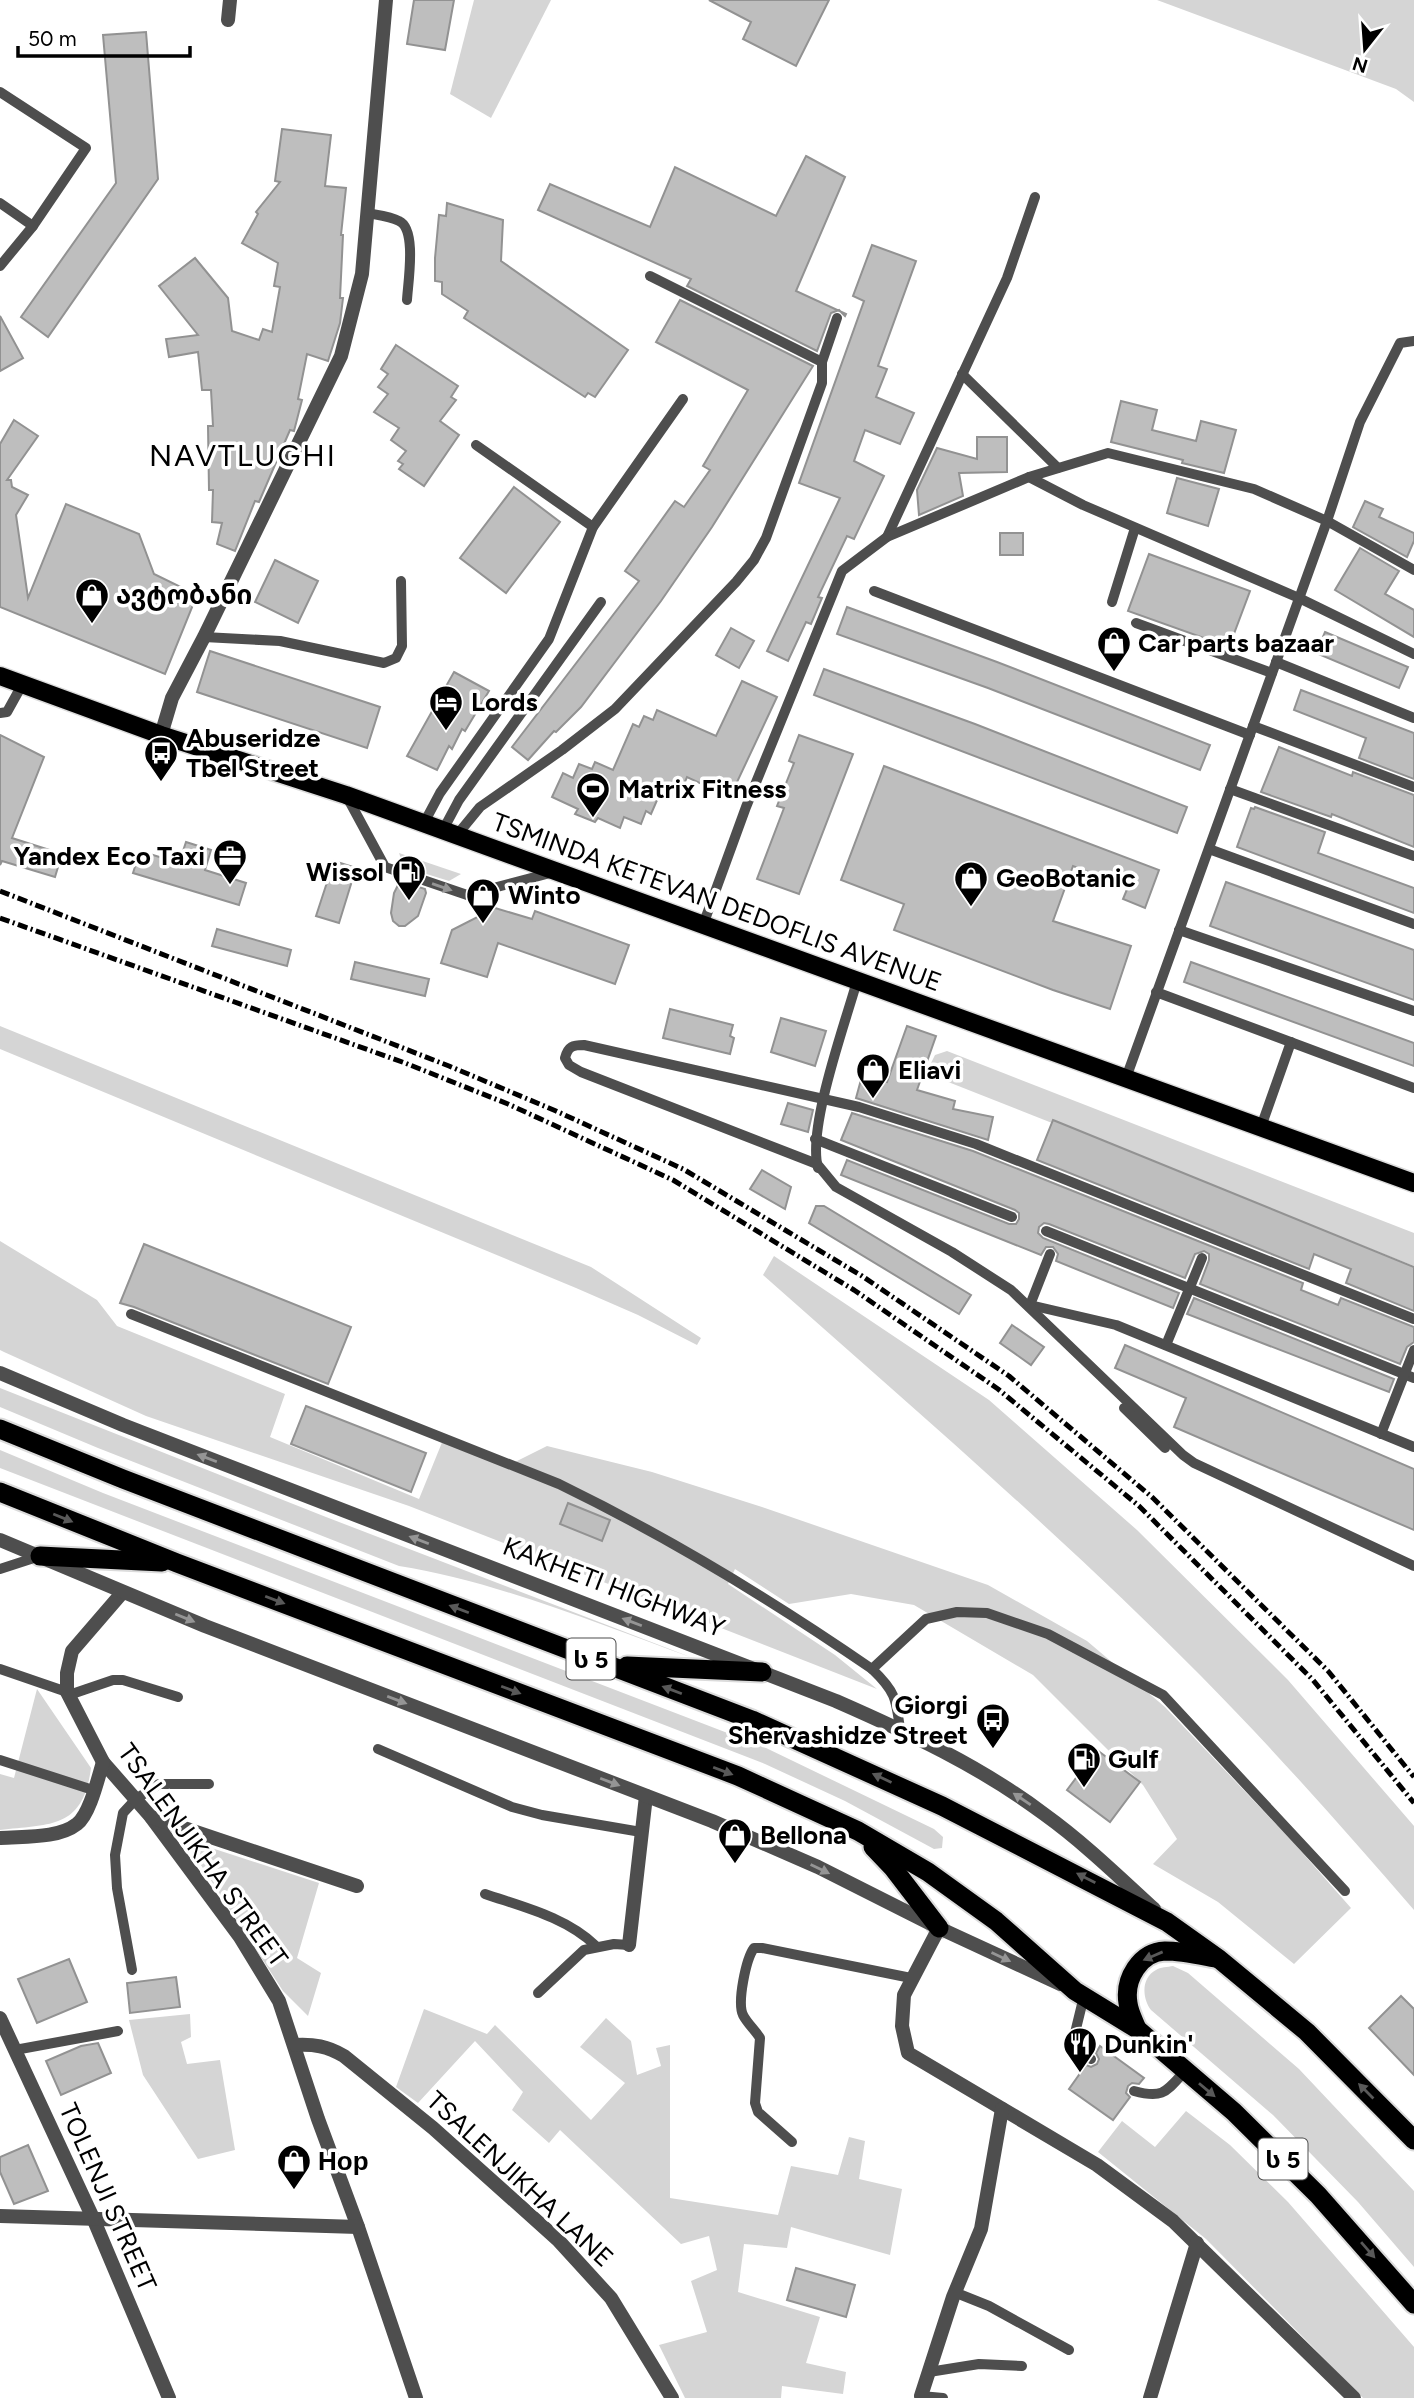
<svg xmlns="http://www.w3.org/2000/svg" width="1414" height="2398" font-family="Figtree,'Noto Sans Georgian',sans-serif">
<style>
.green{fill:#d5d5d5}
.building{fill:#bebebe;stroke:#929292;stroke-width:2}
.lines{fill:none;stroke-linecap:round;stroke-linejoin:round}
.primary-casing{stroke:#dbdbdb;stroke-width:21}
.trunk-casing{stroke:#dbdbdb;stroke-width:23}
.service{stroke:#4e4e4e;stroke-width:10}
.minor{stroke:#4e4e4e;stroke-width:14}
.tertiary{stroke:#4e4e4e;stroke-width:14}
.primary{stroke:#000;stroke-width:18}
.trunk{stroke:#000;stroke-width:19}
.rail{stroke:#000;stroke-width:5;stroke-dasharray:10 3.5 2 3.5;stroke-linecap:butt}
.oneway{fill:#959595}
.oneway2{fill:#595959}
.labels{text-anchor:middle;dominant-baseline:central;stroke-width:7;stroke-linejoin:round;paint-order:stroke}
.shield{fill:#fff;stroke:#4c4c4c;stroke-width:2}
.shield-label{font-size:24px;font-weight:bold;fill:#000}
.poi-label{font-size:26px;font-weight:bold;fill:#000;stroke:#fff;text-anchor:start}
.street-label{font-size:26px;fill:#000;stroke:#fff}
.quarter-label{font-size:30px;letter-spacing:2px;fill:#000;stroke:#fff}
</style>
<rect width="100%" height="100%" fill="#fff"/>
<g class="green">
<path d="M474 0H551L491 118 450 94Z"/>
<path d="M1157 0H1414V102L1396 89Z"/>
<path d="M399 853 461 874 449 881 404 867Z"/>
<path d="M0 1026 591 1267 701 1338 697 1345 638 1315 576 1288 0 1049Z"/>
<path d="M947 1051 1414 1233V1266L933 1076 929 1067 935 1055Z"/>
<path d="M0 1241 97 1300 117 1326 285 1394 270 1437 419 1499 443 1440 507 1466 547 1446 652 1472 762 1507 988 1585 1087 1641 1165 1707 1292 1841 1351 1908 1294 1964 1218 1902 1153 1864 1177 1839 1143 1785 1033 1675 914 1605 851 1594 789 1604 735 1569 728 1584 835 1655 877 1689 409 1506 146 1416 4 1352 0 1350Z"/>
<path d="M774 1256 989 1400 1137 1530 1288 1680 1414 1826V1910C1345 1830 1275 1751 1200 1675 1061 1535 911 1406 763 1275Z"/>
<path d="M0 1388 326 1517 693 1658C600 1625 496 1581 399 1566L98 1448 0 1407Z"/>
<path d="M0 1450 103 1493 764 1747 934 1829 943 1837 942 1848 934 1849 845 1801 765 1764 0 1468Z"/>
<path d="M37 1689 91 1768C83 1829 51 1824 0 1830V1774L14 1778Z"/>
<path d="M184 1839 319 1883 297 1958 321 1973 308 2016 283 1991Z"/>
<path d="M1173 1966 1188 1973 1299 2069 1414 2191V2267L1358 2202 1273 2115 1151 2010C1142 1998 1141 1978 1156 1970 1160 1967 1168 1967 1173 1966Z"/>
<path d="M424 2009 487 2034 495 2025 591 2120 625 2083 580 2047 606 2018 631 2041 637 2075 661 2066 656 2048 670 2045V2198L778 2215 791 2166 838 2175 849 2137 865 2141 859 2179 902 2189 890 2255 791 2227 787 2248 744 2244 738 2292 820 2317 806 2363 846 2372 843 2394 782 2386 781 2398H685L659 2345 707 2332 691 2281 717 2270 709 2236 681 2244 560 2130 549 2143 512 2110 523 2092 475 2041 418 2103 396 2087Z"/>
<path d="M190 2014 191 2037 181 2042 187 2064 220 2060 235 2150 198 2159 143 2075 129 2020Z"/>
<path d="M1186 2111 1230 2145 1288 2202 1414 2347V2398H1363L1206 2239 1098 2152 1122 2121 1155 2147Z"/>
</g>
<g class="building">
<path d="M414 0H454L445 50 407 44Z"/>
<path d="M709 0H829L796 66 743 39 751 22Z"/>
<path d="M146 32 158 179 48 337 21 317 116 183 103 35Z"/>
<path d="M282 129 331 135 325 186 346 188 341 235H343L340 298H343L340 323 328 361 307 354 298 399 302 400 294 431 290 430 259 502 255 501 235 551 217 544 222 523 212 522 213 490H209L208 426H213L211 390H202L198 352 169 357 166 339 198 335 159 286 195 258 228 298 232 331 259 340 263 329 272 332 280 287 274 286 278 263 242 243 258 214 256 212 280 182 275 181Z"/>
<path d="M806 156 845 177 796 291 846 314 845 316 839 310 831 313 817 351 687 286 691 279 538 210 550 184 650 227 675 167 776 216Z"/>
<path d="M447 203 503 220 501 261 628 350 595 397 588 393 585 397 464 318 468 311 442 294V282L435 281V258L439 215 446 216Z"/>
<path d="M872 245 916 261 878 366 887 369 876 397 914 413 900 444 865 430 854 461 884 476 854 539 847 536 818 597 822 598 811 624 806 622 788 661 767 651 840 498 799 483 864 301 853 296Z"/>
<path d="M680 300 813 366 712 527 661 601 581 707 556 732 554 731 528 760 512 747 639 581 625 571 675 501 684 507 710 470 703 466 748 390 656 342Z"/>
<path d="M0 316 23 358 0 371Z"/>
<path d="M396 345 458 386 451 397 456 400 440 421 459 435 424 486 399 469 403 464 398 461 406 451 391 440 399 428 374 412 388 394 378 387 388 374 381 369Z"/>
<path d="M1121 401 1157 410 1152 430 1196 441 1201 421 1236 430 1224 473 1182 463 1183 460 1111 442Z"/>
<path d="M14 420 38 436 7 480H11L12 487 28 495 16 515 28 598 66 504 139 534 154 574 197 595 165 674 0 607V444Z"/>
<path d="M977 437H1007V472L959 473 963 496 919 515 917 490 937 448 977 459Z"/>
<path d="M1177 478 1219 489 1208 526 1167 513Z"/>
<path d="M514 487 560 522 506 593 460 558Z"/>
<path d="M1365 501 1383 509 1379 517 1414 533V541L1407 557 1353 527Z"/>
<rect x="1000" y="533" width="23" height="22"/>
<path d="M1360 548 1399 571 1385 594 1414 610V637L1335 590Z"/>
<path d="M1149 554 1250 591 1229 647 1128 611Z"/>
<path d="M275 560 318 581 298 623 255 602Z"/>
<path d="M847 607 997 662 1210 745 1200 770 988 688 837 634Z"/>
<path d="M731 628 754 641 739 668 716 655Z"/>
<path d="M1325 632 1408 667 1399 688 1316 653Z"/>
<path d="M210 651 380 707 367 748 197 692Z"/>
<path d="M824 669 975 724 1187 807 1177 833 814 695Z"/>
<path d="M454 672 489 691 465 731 462 729 452 749 449 746 437 770 407 756Z"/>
<path d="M742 681 777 697 730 797 687 777 678 798 661 791 651 814 646 811 641 824 624 817 620 828 598 818 595 822 575 814 578 809 552 797 563 773 573 778 579 764 592 769 595 762 613 770 633 724 639 727 644 716 653 720 657 710 716 736Z"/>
<path d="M1301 690 1414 733V779L1359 758 1366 738 1294 710Z"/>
<path d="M0 735 44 757 12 838 62 854 55 877 2 861 0 865Z"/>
<path d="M799 735 853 754 799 894 757 879 784 808 777 806 794 763 789 761Z"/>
<path d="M1279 747 1352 776 1353 772 1414 795V847L1332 814 1331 817 1261 792Z"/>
<path d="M884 766 1159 870 1145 908 1123 899 1128 887 1073 866 1053 921 1131 946 1110 1009 1053 990 894 930 904 904 841 880Z"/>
<path d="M1255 807 1325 832 1318 853 1414 888V913L1237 847 1251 808 1254 809Z"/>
<path d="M186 842 211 850 205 870 246 883 239 905 133 873 140 851 179 863Z"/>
<path d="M334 861 356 868 339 923 316 916Z"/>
<path d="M400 881 425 889 426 893 418 916 405 926H399L393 921 391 913 394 893Z"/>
<path d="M1226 882 1414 950V1000L1210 926Z"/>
<path d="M495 908 532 919 535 911 629 945 615 984 498 943 487 977 441 963 452 930Z"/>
<path d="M217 929 291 950 287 966 212 946Z"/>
<path d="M355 962 429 979 425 996 351 979Z"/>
<path d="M1191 962 1414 1043V1066L1184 982Z"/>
<path d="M670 1009 733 1025 730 1036 734 1038 730 1054 663 1038Z"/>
<path d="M781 1018 826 1031 815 1066 771 1052Z"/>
<path d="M907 1026 936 1036 917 1090 955 1101 953 1109 993 1117 988 1140 856 1098 862 1076 887 1082Z"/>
<path d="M788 1103 813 1110 808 1132 781 1124Z"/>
<path d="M852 1113 973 1151 1303 1283 1301 1290 1338 1305 1341 1298 1414 1327V1342L1407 1347 1400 1364 1200 1284 1209 1260V1254L1204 1251 1195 1254 1185 1278 1049 1224 1044 1223 1039 1227 1038 1233 1043 1238 1179 1293 1173 1308 1056 1261 1058 1254 1053 1247H1046L1041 1255 841 1175 847 1160 1009 1224H1016L1019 1219V1213L1015 1210 841 1140Z"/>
<path d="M1053 1120 1414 1267V1311L1346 1283 1351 1269 1314 1254 1309 1269 1037 1160Z"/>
<path d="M762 1170 791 1187 785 1209 750 1189Z"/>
<path d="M816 1206H824L971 1295 959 1314 809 1223Z"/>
<path d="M144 1244 351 1327 328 1384 134 1307 120 1303Z"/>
<path d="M1194 1298 1394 1379 1389 1392 1187 1314Z"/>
<path d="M1012 1325 1044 1347 1031 1365 1000 1343Z"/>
<path d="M1125 1345 1414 1469V1530L1174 1427 1186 1398 1115 1368Z"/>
<path d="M306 1406 426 1453 411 1492 291 1444Z"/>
<path d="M568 1503 610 1520 602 1541 560 1524Z"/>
<path d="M1097 1750 1140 1782 1110 1822 1067 1790Z"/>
<path d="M69 1959 87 2002 37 2023 18 1979Z"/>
<path d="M176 1977 180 2007 130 2013 127 1983Z"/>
<path d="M1401 1996 1414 2009V2075L1369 2028Z"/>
<path d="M98 2043 111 2073 61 2095 46 2061 81 2046Z"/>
<path d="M1100 2046 1144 2078 1139 2084 1132 2083 1128 2086 1126 2093 1130 2097 1113 2120 1069 2089 1086 2065 1091 2067 1097 2064 1099 2059 1096 2053Z"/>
<path d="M28 2145 48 2191 14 2204 0 2172V2157Z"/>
<path d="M796 2268 855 2285 846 2317 787 2300Z"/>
</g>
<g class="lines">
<g class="primary-casing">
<path id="primary" d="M0 676 161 735 346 795 1414 1183"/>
</g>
<g class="trunk-casing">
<g id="trunk">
<path d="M0 1429 123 1479 752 1720 942 1806 1167 1922 1219 1959 1307 2032 1414 2140"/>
<path d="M0 1492 177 1563 738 1776 858 1831 928 1872 996 1921 1075 1991 1137 2029 1234 2112 1318 2195 1414 2304"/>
<path d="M40 1556 162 1562"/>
<path d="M627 1666 762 1672"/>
<path d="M873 1847 893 1868 939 1928"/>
<path d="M1137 2029C1134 2021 1129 2012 1128 2003 1124 1979 1140 1952 1165 1951 1182 1951 1199 1955 1215 1958"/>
</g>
</g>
<g class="service">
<path d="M0 92 86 148 33 226"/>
<path d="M0 203 33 226 0 266"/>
<path d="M367 213C377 215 390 216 399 221 417 229 408 282 407 300"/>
<path d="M650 276 822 362"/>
<path d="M962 374 1058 468"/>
<path d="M476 445 593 527"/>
<path d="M1029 477 1083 505 1299 598 1414 654"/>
<path d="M887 537 1007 278 1035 197"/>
<path d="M874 591 1250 735"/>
<path d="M1112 602 1135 528"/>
<path d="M1136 623 1272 673"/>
<path d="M204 637 280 641 384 663 396 658 402 646 401 581"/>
<path d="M1276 662 1414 718"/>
<path d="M0 713 7 712 22 685"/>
<path d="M1253 726 1414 787"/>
<path d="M1230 789 1414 856"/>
<path d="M346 795 385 867 473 897 497 887 554 872"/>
<path d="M424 823 440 793 549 639 593 527 683 399"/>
<path d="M443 830 459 800 601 602"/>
<path d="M457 835 480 807 562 750 615 709 736 582 754 560 766 538 822 383V362L837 318"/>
<path d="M1209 849 1414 924"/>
<path d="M703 925 746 807 842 571 887 537 1029 477 1108 453 1254 489 1327 521 1414 570"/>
<path d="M1179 930 1414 1011"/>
<path d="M1156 992 1414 1088"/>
<path d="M1126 1078 1327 521 1360 422 1400 343 1414 341"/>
<path d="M1261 1127 1291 1042"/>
<path d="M815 1139 1012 1217"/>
<path d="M818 1168C807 1128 845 1024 857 981"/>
<path d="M1046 1231 1414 1378"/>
<path d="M1030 1305 1116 1325 1414 1447"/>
<path d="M1030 1305 1050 1254"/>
<path d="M131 1314 559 1484C668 1537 772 1600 872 1669 895 1691 896 1698 900 1729"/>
<path d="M1414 1319 976 1144 859 1107 584 1045C573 1045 568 1046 565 1058L569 1065 581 1072 817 1164 836 1187 952 1252 1011 1290 1183 1455 1194 1463 1414 1566"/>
<path d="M1166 1345 1202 1258"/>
<path d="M1124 1408 1165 1448"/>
<path d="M1381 1434 1414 1350"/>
<path d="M0 1569 40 1556"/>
<path d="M0 1669 67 1692"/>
<path d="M872 1669 926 1619 957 1612 987 1613 1048 1634 1163 1695 1345 1891"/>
<path d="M69 1695 113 1680H123L178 1697"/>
<path d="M378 1749 512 1807 542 1815 641 1832"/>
<path d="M0 1760 93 1790"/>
<path d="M485 1894C523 1907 566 1917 596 1946"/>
<path d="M132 1970 117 1888 115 1855 123 1813 136 1799 159 1784H209"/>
<path d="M538 1993 584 1950 614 1944 629 1945"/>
<path d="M1084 1996 1074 2037 1077 2049 1091 2059"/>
<path d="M15 2050 118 2031"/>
<path d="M1134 2091C1163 2099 1166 2092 1185 2071"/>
<path d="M792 2142 758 2112 755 2103 760 2038C755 2030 747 2023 743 2015 737 2002 746 1959 754 1948H762L911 1978"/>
<path d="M954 2292 989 2306 1069 2350"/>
<path d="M929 2372 979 2364 1022 2366"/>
<path d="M920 2398 921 2396 943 2398"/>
</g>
<g class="minor">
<path d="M228 20 230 0"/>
<path d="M161 735 172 698 204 637 341 356 362 274 386 0"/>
<path d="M122 1593 72 1651 67 1673V1692L103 1762 151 1817 240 1937 279 2001 318 2119 358 2227 416 2398"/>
<path d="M151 1817 357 1886"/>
<path d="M0 1838C23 1836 58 1839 77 1824 90 1814 98 1778 103 1762"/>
<path d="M939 1928 904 1995 902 2026 908 2053 1097 2165 1173 2221 1354 2398"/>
<path d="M629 1945 646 1796"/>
<path d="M0 2018 93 2218 169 2398"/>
<path d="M295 2045C314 2044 327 2046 344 2056L433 2128 558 2240 611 2298 672 2398"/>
<path d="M0 2216 358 2227"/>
<path d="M921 2396 953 2297 981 2229 1002 2109"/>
<path d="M1150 2398 1197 2243"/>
</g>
<g class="tertiary">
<path d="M0 1373 123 1425 836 1701C909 1733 980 1766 1044 1814 1083 1842 1118 1876 1154 1909"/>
<path d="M0 1540 205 1626 712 1821 818 1867 939 1928 1060 1984"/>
</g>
<use href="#primary" class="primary"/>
<use href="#trunk" class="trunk"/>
<g class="rail">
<path d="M0 891 449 1066 556 1111 683 1169 862 1276 1009 1376 1153 1498 1328 1671 1414 1777"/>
<path d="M0 918 405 1063 508 1104 673 1180 854 1290 998 1389 1139 1506 1313 1680 1414 1803"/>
</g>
</g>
<defs><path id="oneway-solid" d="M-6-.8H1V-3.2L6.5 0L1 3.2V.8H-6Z" transform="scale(1.75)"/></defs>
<g class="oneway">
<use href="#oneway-solid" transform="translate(442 887) rotate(19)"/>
<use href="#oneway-solid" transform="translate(207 1458) rotate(-159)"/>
<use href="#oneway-solid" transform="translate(419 1540) rotate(-159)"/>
<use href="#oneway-solid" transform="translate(185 1618) rotate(22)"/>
<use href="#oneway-solid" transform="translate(632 1622) rotate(-159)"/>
<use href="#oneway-solid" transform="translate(397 1700) rotate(21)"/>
<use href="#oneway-solid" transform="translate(610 1782) rotate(21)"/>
<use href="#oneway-solid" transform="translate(1022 1799) rotate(-146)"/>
<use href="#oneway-solid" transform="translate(820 1869) rotate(26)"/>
<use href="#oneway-solid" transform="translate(1001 1957) rotate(25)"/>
</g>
<g class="oneway2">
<use href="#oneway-solid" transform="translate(63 1518) rotate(22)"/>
<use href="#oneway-solid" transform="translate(275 1600) rotate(21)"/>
<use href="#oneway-solid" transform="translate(459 1609) rotate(-159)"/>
<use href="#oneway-solid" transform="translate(511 1690) rotate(21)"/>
<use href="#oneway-solid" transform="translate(672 1690) rotate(-159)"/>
<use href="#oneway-solid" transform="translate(723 1771) rotate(21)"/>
<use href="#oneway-solid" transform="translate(882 1778) rotate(-155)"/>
<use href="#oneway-solid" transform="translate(1086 1878) rotate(-153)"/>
<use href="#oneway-solid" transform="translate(1153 1956) rotate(157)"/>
<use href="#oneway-solid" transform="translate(1207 2090) rotate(40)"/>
<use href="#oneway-solid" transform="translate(1366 2091) rotate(-135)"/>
<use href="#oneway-solid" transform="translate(1368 2250) rotate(49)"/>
</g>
<defs>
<g id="shop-pin" transform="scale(1.75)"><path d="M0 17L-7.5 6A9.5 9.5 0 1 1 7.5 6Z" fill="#000" stroke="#fff"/><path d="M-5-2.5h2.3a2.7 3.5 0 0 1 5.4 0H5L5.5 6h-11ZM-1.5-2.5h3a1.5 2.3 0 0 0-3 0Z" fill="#fff"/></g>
<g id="hotel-pin" transform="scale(1.75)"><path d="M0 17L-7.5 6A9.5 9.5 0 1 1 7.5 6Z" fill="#000" stroke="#fff"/><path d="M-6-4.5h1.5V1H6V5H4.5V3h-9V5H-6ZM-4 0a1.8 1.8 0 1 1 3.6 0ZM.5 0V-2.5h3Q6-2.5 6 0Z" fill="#fff"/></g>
<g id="bus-pin" transform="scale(1.75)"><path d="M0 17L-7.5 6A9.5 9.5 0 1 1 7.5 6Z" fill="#000" stroke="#fff"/><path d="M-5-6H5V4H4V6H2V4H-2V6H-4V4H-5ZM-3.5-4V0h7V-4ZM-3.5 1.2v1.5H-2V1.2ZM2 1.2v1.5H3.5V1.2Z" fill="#fff"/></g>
<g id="stadium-pin" transform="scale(1.75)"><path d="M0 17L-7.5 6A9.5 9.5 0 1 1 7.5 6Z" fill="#000" stroke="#fff"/><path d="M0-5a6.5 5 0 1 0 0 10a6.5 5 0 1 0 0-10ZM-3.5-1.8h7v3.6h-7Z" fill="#fff"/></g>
<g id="office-pin" transform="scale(1.75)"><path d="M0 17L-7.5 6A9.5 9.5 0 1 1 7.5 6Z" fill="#000" stroke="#fff"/><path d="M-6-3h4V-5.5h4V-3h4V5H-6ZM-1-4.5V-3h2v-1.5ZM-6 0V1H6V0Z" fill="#fff"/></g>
<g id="fuel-pin" transform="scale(1.75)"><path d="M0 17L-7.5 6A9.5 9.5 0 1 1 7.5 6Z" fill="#000" stroke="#fff"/><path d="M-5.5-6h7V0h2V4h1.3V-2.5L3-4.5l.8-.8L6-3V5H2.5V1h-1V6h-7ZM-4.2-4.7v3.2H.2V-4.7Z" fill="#fff"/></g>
<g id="restaurant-pin" transform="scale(1.75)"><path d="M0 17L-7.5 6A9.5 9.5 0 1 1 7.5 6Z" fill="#000" stroke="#fff"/><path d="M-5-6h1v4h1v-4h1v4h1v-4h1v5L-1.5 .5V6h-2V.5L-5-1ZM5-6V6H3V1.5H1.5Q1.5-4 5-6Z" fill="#fff"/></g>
</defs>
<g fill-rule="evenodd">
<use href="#shop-pin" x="92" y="595"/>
<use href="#shop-pin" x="1114" y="643"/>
<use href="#hotel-pin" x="446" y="702"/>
<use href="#bus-pin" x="161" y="753"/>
<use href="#stadium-pin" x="593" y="789"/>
<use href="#office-pin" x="230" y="856"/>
<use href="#fuel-pin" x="409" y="872"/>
<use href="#shop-pin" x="971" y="878"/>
<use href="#shop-pin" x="483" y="895"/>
<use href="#shop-pin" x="873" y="1070"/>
<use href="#bus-pin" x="993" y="1720"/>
<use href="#fuel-pin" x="1084" y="1759"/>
<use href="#shop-pin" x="735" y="1835"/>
<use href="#restaurant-pin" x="1080" y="2044"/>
<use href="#shop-pin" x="294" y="2161"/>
</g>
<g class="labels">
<g class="shield">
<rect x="566.5" y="1638.5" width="49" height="41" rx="5"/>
<rect x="1258.5" y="2138.5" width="49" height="41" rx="5"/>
</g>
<g class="shield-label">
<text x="591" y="1659">ს 5</text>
<text x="1283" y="2159">ს 5</text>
</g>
<g class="poi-label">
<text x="116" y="595">ავტობანი</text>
<text x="1138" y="643">Car parts bazaar</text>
<text x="471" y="702">Lords</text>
<text x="186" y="738">Abuseridze<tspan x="186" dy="30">Tbel Street</tspan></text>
<text x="618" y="789">Matrix Fitness</text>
<text x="205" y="856" text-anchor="end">Yandex Eco Taxi</text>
<text x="384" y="872" text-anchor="end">Wissol</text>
<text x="996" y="878">GeoBotanic</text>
<text x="508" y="895">Winto</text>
<text x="898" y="1070">Eliavi</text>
<text x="968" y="1705" text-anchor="end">Giorgi<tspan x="968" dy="30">Shervashidze Street</tspan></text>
<text x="1108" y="1759">Gulf</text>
<text x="760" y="1835">Bellona</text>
<text x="1104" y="2044">Dunkin'</text>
<text x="318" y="2161">Нор</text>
</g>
<g class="street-label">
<text transform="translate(717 902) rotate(20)">TSMINDA KETEVAN DEDOFLIS AVENUE</text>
<text transform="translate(614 1587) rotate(21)">KAKHETI HIGHWAY</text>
<text transform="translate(203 1855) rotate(54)">TSALENJIKHA STREET</text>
<text transform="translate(520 2179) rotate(43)">TSALENJIKHA LANE</text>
<text transform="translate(108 2197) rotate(66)">TOLENJI STREET</text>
</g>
<g class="quarter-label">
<text x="243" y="455">NAVTLUGHI</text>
</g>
</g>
<g transform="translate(1365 49) rotate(197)" stroke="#ffffff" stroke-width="5" paint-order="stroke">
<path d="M0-5L12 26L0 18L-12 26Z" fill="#000000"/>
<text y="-10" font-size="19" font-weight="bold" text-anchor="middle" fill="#000000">N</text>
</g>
<path d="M18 46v10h172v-10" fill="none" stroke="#000000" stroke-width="3.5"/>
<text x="28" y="46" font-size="21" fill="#000000" stroke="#ffffff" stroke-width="5" paint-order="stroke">50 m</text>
</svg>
